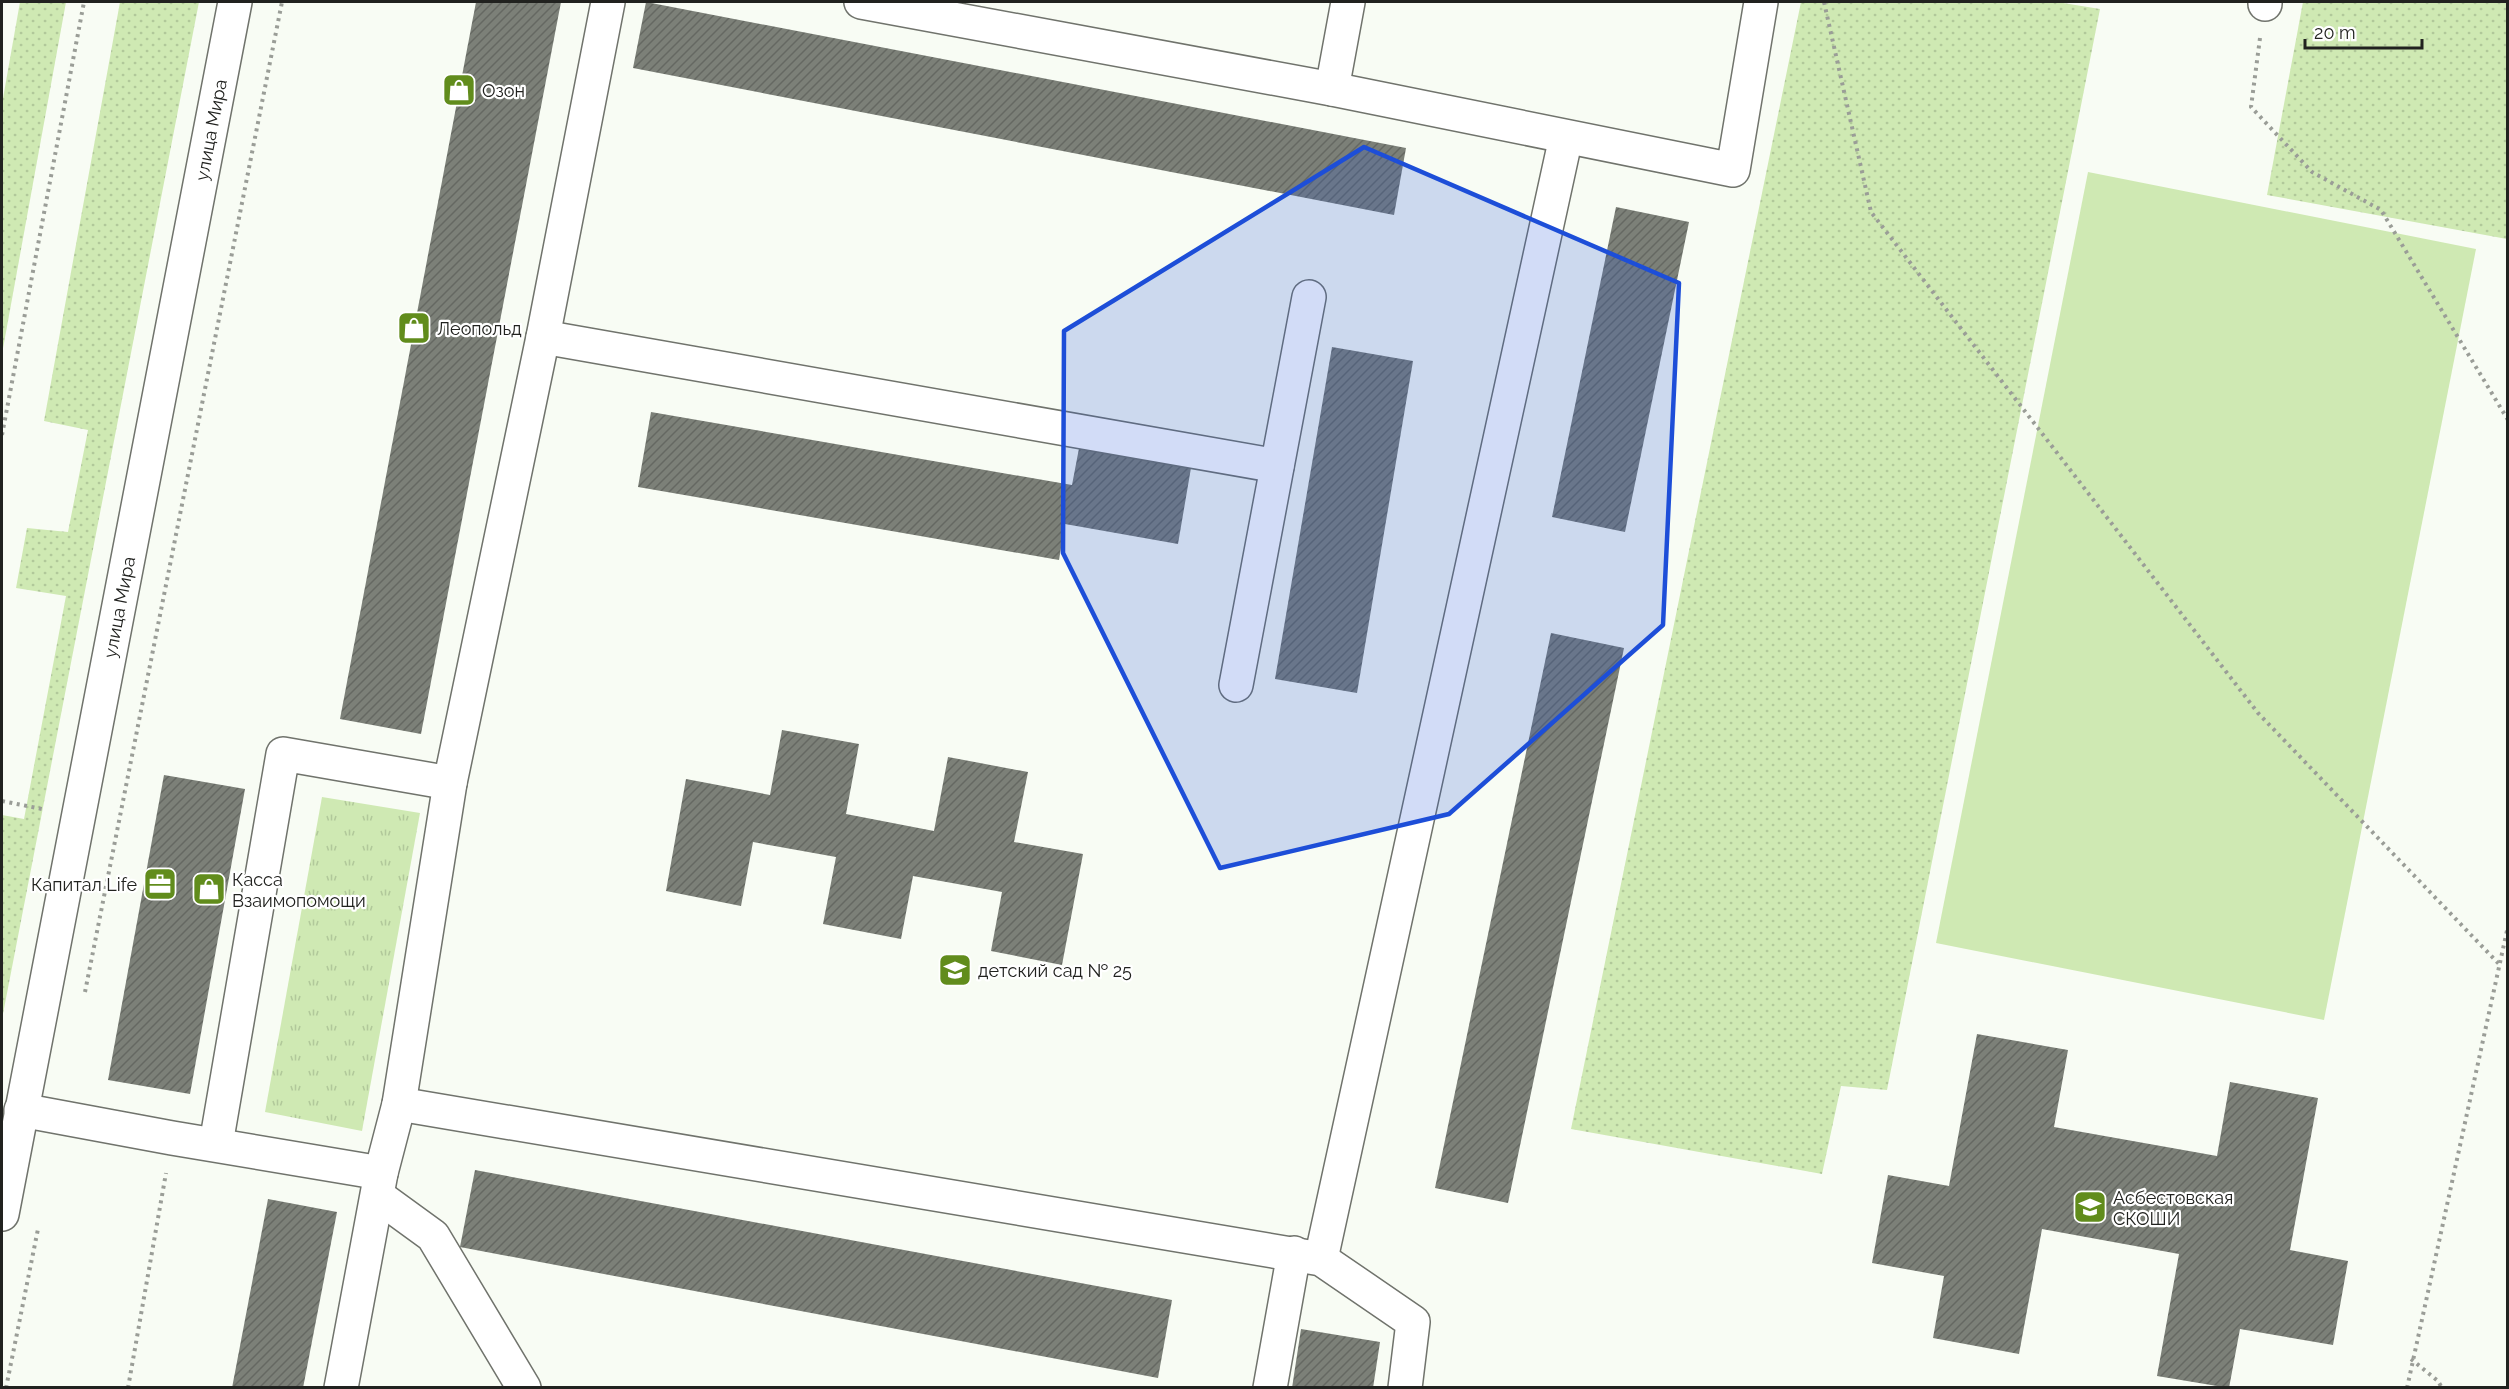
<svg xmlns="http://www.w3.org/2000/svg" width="2509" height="1389" font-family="Raleway,sans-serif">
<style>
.grass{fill:url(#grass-dots)}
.park{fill:url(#park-tufts)}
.pitch{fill:#cfe9b3}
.building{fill:url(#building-hatch)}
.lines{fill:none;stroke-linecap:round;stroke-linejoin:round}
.minor-casing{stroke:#70736c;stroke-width:36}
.path{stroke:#9a9d97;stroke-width:4;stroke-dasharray:3 4.5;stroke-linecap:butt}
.minor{stroke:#fff;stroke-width:33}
.marked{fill:#1d4ed8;fill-opacity:0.2;stroke:#1d4ed8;stroke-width:4.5;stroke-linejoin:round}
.labels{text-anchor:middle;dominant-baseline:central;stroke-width:4.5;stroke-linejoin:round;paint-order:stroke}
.poi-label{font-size:18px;fill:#21221f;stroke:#fff;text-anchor:start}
.street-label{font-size:18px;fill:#21221f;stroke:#fff}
</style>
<defs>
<pattern id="grass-dots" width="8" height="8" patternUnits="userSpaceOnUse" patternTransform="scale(1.5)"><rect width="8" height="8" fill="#cfe9b3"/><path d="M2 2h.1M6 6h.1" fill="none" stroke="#b1c89a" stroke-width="1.8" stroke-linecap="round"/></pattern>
<pattern id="park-tufts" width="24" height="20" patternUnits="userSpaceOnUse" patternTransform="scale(1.5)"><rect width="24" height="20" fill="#cfe9b3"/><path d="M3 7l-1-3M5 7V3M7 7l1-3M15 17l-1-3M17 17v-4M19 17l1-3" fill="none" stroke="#b1c89a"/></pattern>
<pattern id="building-hatch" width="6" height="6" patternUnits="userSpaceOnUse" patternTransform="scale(1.5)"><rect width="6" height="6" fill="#7c8078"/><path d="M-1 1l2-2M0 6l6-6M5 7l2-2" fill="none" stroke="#656862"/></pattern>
</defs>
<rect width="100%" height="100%" fill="#f8fcf4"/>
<g class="grass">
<path d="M20 2H66L2 354V104Z"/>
<path d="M120 2H199L2 1019V815L24 819 66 596 16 588 27 528 68 532 88 430 44 421Z"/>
<path d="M1801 2H2057L2100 9 1887 1090 1841 1086 1822 1174 1571 1129Z"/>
<path d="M2303 2H2507V239L2267 195Z"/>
</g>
<path class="park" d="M322 797 420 813 362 1131 265 1112Z"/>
<path class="pitch" d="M2088 172 2476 249 2324 1020 1936 943Z"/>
<g class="building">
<path d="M476 2H561L421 734 340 719Z"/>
<path d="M646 2 1406 148 1394 215 633 68Z"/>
<path d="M1616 207 1689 222 1625 532 1552 517Z"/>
<path d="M1332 347 1413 361 1357 693 1275 679Z"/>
<path d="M651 412 1072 485 1080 443 1192 462 1178 544 1065 524 1059 560 638 487Z"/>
<path d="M1551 633 1624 648 1508 1203 1435 1188Z"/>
<path d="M782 730 859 744 846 814 934 831 948 757 1028 772 1014 842 1083 854 1062 965 991 951 1002 892 913 876 901 939 823 924 836 857 753 842 741 906 666 891 686 779 770 795Z"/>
<path d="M164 775 245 789 190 1094 108 1080Z"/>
<path d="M1977 1034 2068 1050 2054 1127 2217 1156 2230 1082 2318 1098 2290 1250 2348 1261 2333 1345 2240 1329 2229 1388 2157 1376 2179 1254 2042 1229 2019 1354 1933 1338 1944 1276 1872 1263 1888 1175 1949 1186Z"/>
<path d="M475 1170 1172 1300 1158 1378 460 1247Z"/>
<path d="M268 1199 337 1212 303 1388H232Z"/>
<path d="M1301 1329 1380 1342 1373 1388H1292Z"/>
</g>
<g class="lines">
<g class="minor-casing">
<g id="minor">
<path d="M861 2 1332 89 1733 170 1761 2"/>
<path d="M2265 4V2"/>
<path d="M1332 89 1348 2"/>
<path d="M543 337 1277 466"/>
<path d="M1236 685 1309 297"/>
<path d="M399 1104 1321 1259 1413 1322 1405 1388"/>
<path d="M21 1110 172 1138 381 1173"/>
<path d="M216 1144 283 754 450 783"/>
<path d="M378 1196 433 1236 524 1388"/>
<path id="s1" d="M2 1214 235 2"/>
<path d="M1321 1259 1566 137"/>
<path d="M341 1388 381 1173 399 1104 450 783 543 337 608 2"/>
<path d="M1270 1388 1294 1253"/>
</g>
</g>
<g class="path">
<path d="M1824 2 1871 212 2258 713 2499 964"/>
<path d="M2260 38 2251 107 2312 172 2381 210 2508 420"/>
<path d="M2 435 84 2"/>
<path d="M2 801 42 809"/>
<path d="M85 992 282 2"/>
<path d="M2411 1359 2438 1381 2442 1388"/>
<path d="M6 1388 38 1229"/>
<path d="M128 1388 166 1173"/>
<path d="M2407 1388 2508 926"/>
</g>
<use href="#minor" class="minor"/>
</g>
<path class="marked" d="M1364 147 1679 283 1663 625 1449 814 1220 868 1063 553 1064 331Z"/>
<defs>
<g id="shop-square" transform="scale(1.725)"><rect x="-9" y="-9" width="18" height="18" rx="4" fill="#618c1c" stroke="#fff"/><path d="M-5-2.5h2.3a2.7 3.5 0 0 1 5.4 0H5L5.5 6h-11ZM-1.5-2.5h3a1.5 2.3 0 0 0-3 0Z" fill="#fff"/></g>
<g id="office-square" transform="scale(1.725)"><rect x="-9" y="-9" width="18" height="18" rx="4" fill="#618c1c" stroke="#fff"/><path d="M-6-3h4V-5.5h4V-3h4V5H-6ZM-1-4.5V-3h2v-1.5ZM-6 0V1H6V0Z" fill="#fff"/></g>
<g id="school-square" transform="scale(1.725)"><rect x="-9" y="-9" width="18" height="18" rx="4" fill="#618c1c" stroke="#fff"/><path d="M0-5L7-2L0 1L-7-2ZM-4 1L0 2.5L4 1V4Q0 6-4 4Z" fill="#fff"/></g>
</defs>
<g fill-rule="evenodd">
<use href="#shop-square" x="459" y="90"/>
<use href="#shop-square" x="414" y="328"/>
<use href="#office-square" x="160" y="884"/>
<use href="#shop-square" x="209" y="889"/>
<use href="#school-square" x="955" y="970"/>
<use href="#school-square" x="2090" y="1207"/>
</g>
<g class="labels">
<g class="poi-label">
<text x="482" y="90">Озон</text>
<text x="437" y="328">Леопольд</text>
<text x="232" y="879">Касса<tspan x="232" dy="21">Взаимопомощи</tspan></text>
<text x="137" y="884" text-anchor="end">Капитал Life</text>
<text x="978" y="970">детский сад № 25</text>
<text x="2113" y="1197">Асбестовская<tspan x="2113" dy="21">СКОШИ</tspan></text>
</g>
<g class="street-label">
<text stroke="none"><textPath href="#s1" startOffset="1104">улица Мира</textPath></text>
<text stroke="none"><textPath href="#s1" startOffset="618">улица Мира</textPath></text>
</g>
</g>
<rect width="2509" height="1389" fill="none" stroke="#21221f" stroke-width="6"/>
<path d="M2305 39v9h117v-9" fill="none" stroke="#21221f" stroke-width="3"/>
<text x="2314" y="39" font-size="18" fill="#21221f" stroke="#ffffff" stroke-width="4.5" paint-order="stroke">20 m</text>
</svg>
